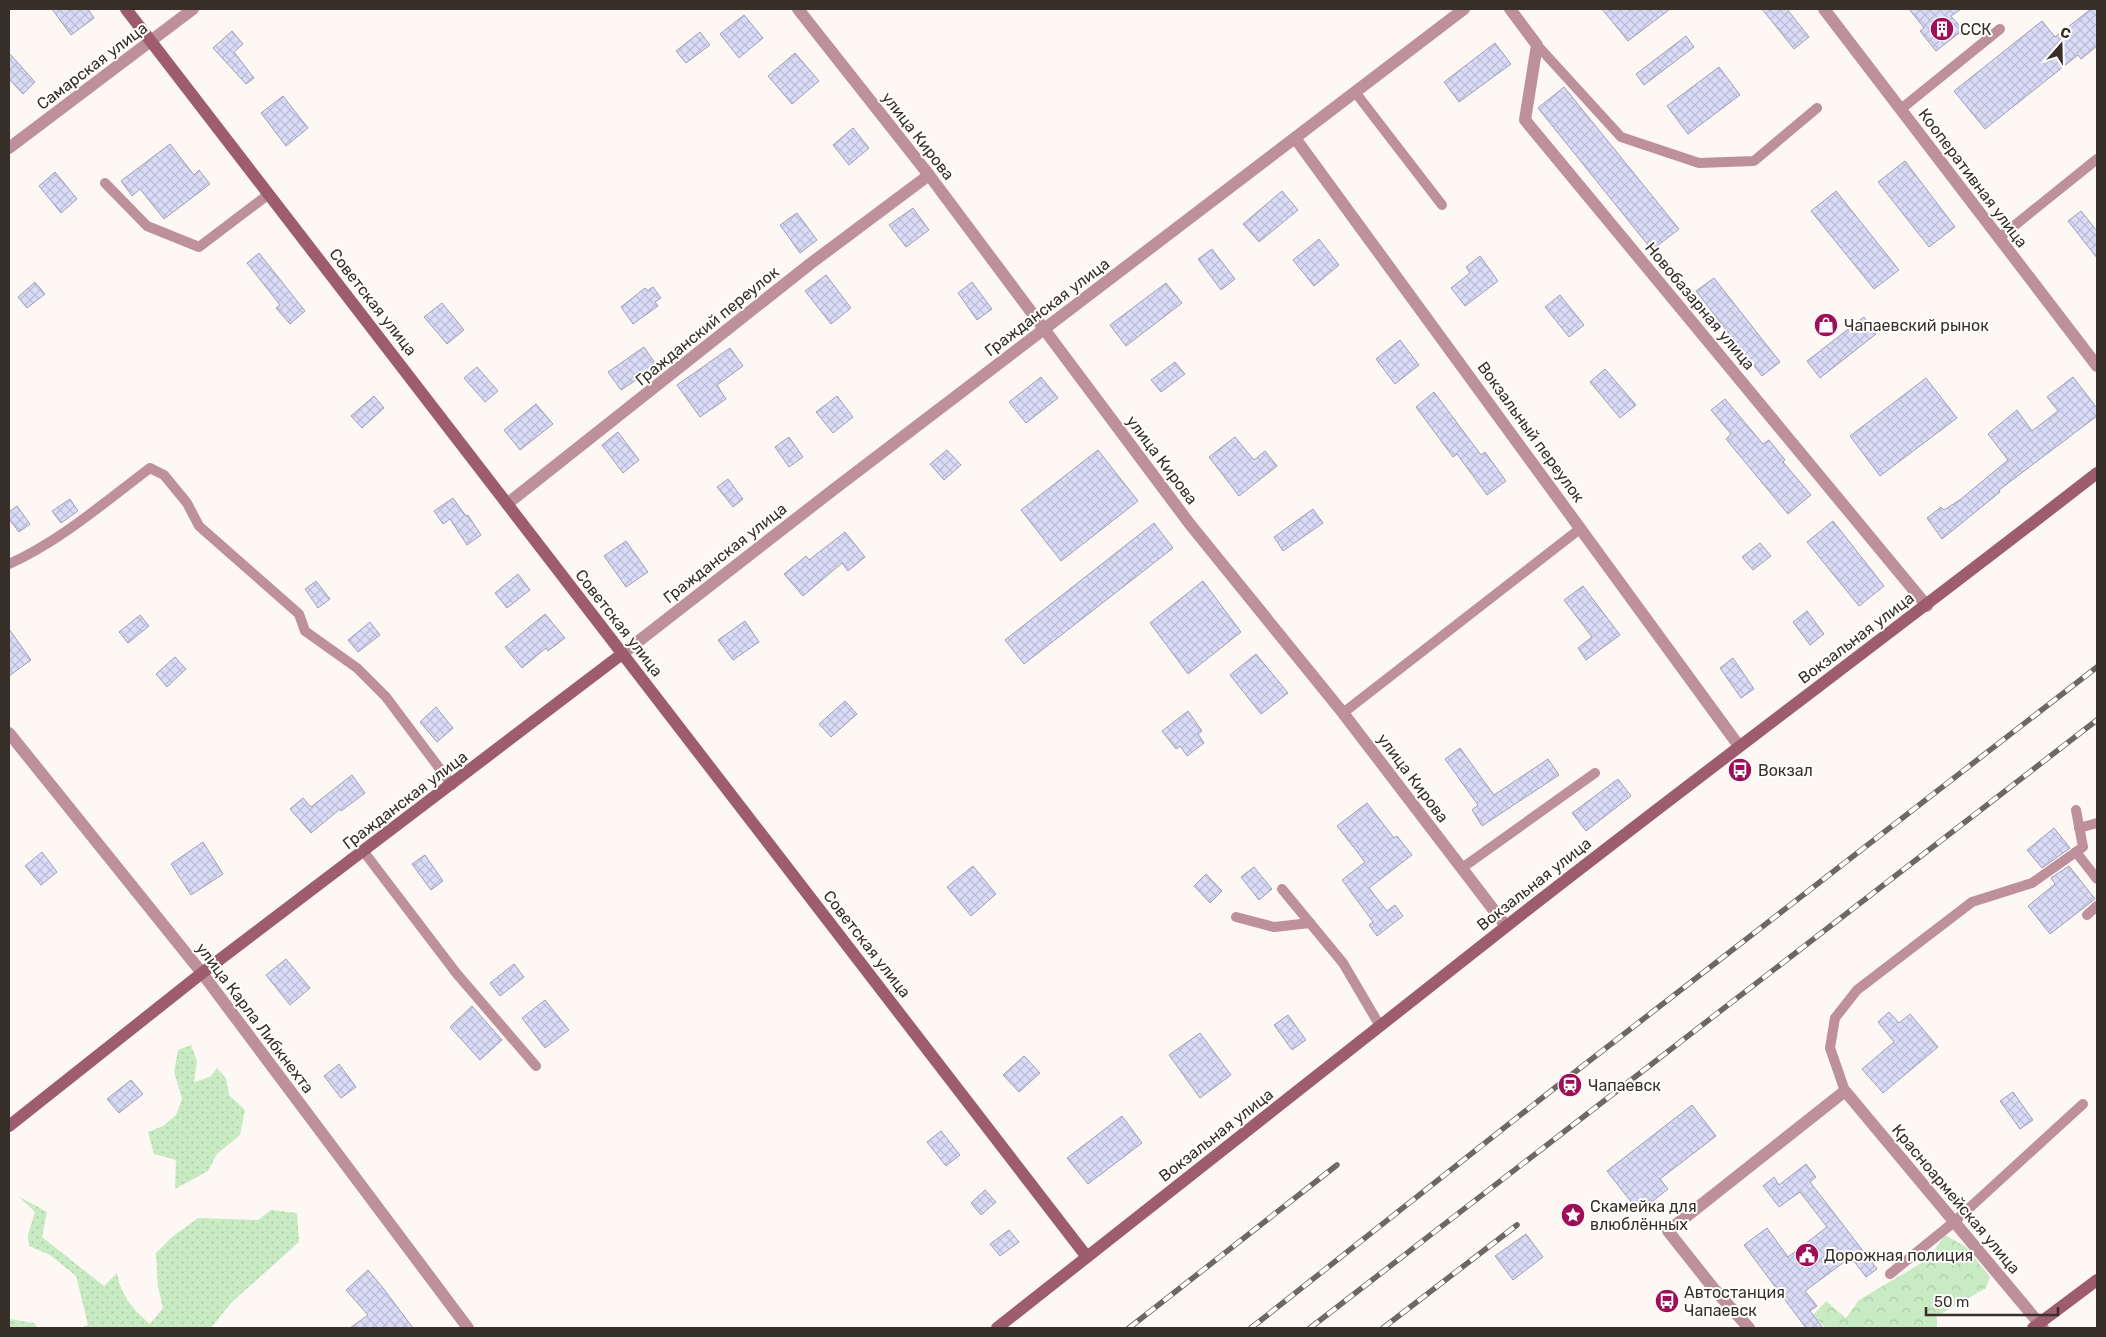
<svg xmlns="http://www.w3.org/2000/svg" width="2106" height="1337" font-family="Rubik,sans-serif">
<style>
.green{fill:url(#green-dots)}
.forest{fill:url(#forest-crowns)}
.building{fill:url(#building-cross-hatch);stroke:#9fa0ba}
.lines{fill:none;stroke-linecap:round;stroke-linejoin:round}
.lane{stroke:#bd909b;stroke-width:10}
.street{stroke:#bd909b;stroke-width:12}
.secondary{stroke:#9d5c6f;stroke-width:12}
.rail-casing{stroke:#6f6761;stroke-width:5.5}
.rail{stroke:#fff;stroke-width:4;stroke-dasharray:11;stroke-linecap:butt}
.labels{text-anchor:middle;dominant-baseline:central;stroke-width:4;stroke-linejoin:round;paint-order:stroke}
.poi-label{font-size:16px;fill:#382f28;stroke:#fff;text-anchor:start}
.street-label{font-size:16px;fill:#382f28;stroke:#fff}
</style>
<defs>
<pattern id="green-dots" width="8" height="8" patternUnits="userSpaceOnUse" patternTransform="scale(1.25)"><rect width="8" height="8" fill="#c8ebc3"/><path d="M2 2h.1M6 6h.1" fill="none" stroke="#adcaa8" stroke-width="1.8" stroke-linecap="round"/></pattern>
<pattern id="forest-crowns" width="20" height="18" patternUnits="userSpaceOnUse" patternTransform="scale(1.25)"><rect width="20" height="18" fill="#c8ebc3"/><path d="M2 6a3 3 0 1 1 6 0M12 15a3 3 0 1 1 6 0" fill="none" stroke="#adcaa8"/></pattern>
<pattern id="building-cross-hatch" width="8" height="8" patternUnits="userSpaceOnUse" patternTransform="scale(1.25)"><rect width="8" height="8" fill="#d9dbf7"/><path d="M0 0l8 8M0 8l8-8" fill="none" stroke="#bbbcd4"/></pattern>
</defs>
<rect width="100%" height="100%" fill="#fdf8f4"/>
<g class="green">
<path d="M191 1045 197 1061 194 1082 210 1077 217 1068 226 1078 229 1095 245 1110 240 1135 217 1154 208 1171 175 1189 176 1160 154 1154 148 1132 163 1126 176 1115 182 1099 174 1072 178 1050Z"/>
<path d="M18 1196 47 1212 42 1237 104 1286 117 1273C121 1296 133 1309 150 1324L163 1308 158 1287 156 1253 172 1237 198 1218 258 1220 271 1210 297 1213 299 1242 231 1303 211 1328H80L88 1325 76 1276 50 1255 29 1246 28 1235 35 1212Z"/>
<path d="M9 1319 34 1323 38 1328H9Z"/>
</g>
<path class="forest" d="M1945 1235 1966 1247 1990 1277 1986 1288 1937 1316V1328H1826L1813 1315 1826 1301 1846 1318 1859 1300 1928 1259Z"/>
<g class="building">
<path d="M52 9H88L94 18 71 35Z"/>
<path d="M1602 9H1670L1628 41Z"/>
<path d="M1762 9H1787L1809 37 1794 49Z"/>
<path d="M1909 9H1961L1951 16 1963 30 1936 51 1920 31 1924 28Z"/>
<path d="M2091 9H2097V46L2081 59 2078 55 1985 129 1954 91 2042 21 2055 37Z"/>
<path d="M744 15 763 38 739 58 720 34Z"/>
<path d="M232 31 243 44 234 52 254 78 246 84 213 48Z"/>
<path d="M700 32 710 45 686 63 676 51Z"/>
<path d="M1686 36 1694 47 1644 85 1636 74Z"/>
<path d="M1495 43 1511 64 1459 102 1444 82Z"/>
<path d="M9 53 35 82 23 94 9 79Z"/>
<path d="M795 53 819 81 792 104 768 76Z"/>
<path d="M1719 67 1740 95 1688 134 1667 106Z"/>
<path d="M1564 87 1679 229 1652 250 1538 108Z"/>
<path d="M283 96 308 128 286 146 261 113Z"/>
<path d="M853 128 869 148 849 165 833 145Z"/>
<path d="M170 144 194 175 199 170 210 184 164 219 140 189 132 196 121 181Z"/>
<path d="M1905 161 1955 227 1929 247 1878 182Z"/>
<path d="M55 172 77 199 61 213 39 186Z"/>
<path d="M1282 191 1298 210 1259 242 1243 224Z"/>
<path d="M1836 191 1899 270 1874 289 1811 211Z"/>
<path d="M913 208 929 230 906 247 889 225Z"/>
<path d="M2081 211 2097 231V258L2068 221Z"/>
<path d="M797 213 817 240 800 253 780 225Z"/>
<path d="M1319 239 1339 265 1314 286 1293 260Z"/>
<path d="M1212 249 1235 279 1221 290 1198 259Z"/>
<path d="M259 253 305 311 290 324 276 308 280 305 247 263Z"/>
<path d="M1480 256 1498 281 1465 306 1451 288 1470 273 1466 267Z"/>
<path d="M826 275 851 308 831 324 805 291Z"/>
<path d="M1714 278 1780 362 1762 376 1696 291Z"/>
<path d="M35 282 45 294 27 308 18 297Z"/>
<path d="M972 282 992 309 977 320 958 293Z"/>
<path d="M1166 283 1182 303 1126 346 1110 325Z"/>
<path d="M653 287 661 298 655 302 658 306 633 324 621 307 645 288 647 291Z"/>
<path d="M1560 295 1584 325 1569 337 1545 307Z"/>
<path d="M442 303 464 330 447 344 424 317Z"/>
<path d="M1864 317 1876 334 1820 378 1807 361Z"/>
<path d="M1400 340 1419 365 1395 384 1376 359Z"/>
<path d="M644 347 657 366 621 390 608 372Z"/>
<path d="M730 348 743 366 717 385 726 399 700 417 677 385Z"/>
<path d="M1175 362 1185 374 1161 392 1151 380Z"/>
<path d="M477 367 498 391 485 402 464 378Z"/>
<path d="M1605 369 1636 405 1620 418 1590 382Z"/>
<path d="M1041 377 1058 398 1026 423 1009 402Z"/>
<path d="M2073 377 2097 408V416L1999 490 2000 492 1942 539 1927 518 1941 507 1944 510 1961 499 2008 460 1988 434 2017 410 2032 431 2058 411 2047 397Z"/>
<path d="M1926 378 1957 418 1880 476 1850 436Z"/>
<path d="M1434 392 1481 455 1485 452 1506 481 1487 495 1457 454 1453 457 1416 407Z"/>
<path d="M374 396 384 408 362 428 351 416Z"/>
<path d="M837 396 853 417 833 433 816 412Z"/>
<path d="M1725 399 1763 444 1769 440 1785 460 1783 462 1811 495 1788 514 1726 439 1731 434 1711 410Z"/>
<path d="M536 404 553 424 520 450 504 430Z"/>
<path d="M618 432 639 460 623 473 602 445Z"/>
<path d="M789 437 803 457 789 467 775 447Z"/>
<path d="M1235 437 1254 460 1265 451 1277 466 1239 496 1209 457Z"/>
<path d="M947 450 961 465 944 480 930 464Z"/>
<path d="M1098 450 1138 501 1061 561 1021 510Z"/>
<path d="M728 479 743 499 733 507 717 487Z"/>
<path d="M453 498 466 516 468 515 481 535 467 545 450 519 443 524 434 511Z"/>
<path d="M70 499 78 511 61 523 52 511Z"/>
<path d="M17 506 30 524 19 532 9 519V512Z"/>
<path d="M1313 509 1323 523 1283 551 1274 537Z"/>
<path d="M1833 521 1884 586 1859 606 1807 542Z"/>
<path d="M1154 523 1173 548 1024 664 1005 640Z"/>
<path d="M845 532 865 557 848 571 842 563 803 596 784 574 806 556 809 560Z"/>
<path d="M626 541 648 572 626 587 604 556Z"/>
<path d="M1760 543 1771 556 1753 570 1742 557Z"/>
<path d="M518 574 530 590 507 608 495 593Z"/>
<path d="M316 581 330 599 318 608 305 589Z"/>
<path d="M1203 581 1241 632 1188 674 1150 623Z"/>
<path d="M1583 586 1620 635 1586 660 1578 648 1592 637 1564 600Z"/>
<path d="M1807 611 1824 634 1810 645 1793 622Z"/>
<path d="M545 614 565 638 548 651 546 648 522 668 505 647Z"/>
<path d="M140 615 149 626 128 643 119 632Z"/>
<path d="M745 621 759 642 733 660 718 640Z"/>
<path d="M370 622 380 635 358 652 348 640Z"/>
<path d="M9 629 31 660 9 676Z"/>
<path d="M1256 654 1288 693 1261 714 1230 675Z"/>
<path d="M175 657 186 669 167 687 156 674Z"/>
<path d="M1733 658 1754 689 1741 698 1720 668Z"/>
<path d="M845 701 857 714 831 737 819 724Z"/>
<path d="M436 707 453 728 437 742 420 722Z"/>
<path d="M1188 711 1202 731 1198 734 1204 743 1187 756 1180 746 1176 749 1162 731Z"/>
<path d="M1460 748 1494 795 1548 759 1559 775 1482 826 1472 810 1478 805 1445 759Z"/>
<path d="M352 775 365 793 341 811 340 809 311 833 290 809 303 798 311 807Z"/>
<path d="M1618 779 1631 796 1586 831 1572 813Z"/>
<path d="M1367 803 1394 838 1397 836 1412 855 1369 888 1387 911 1395 905 1403 916 1377 936 1369 925 1373 922 1342 880 1365 862 1337 826Z"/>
<path d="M2054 828 2070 848 2042 868 2027 850Z"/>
<path d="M203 842 223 874 191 895 171 864Z"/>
<path d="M42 852 57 872 41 885 25 866Z"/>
<path d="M425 855 443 881 431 890 412 864Z"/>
<path d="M973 866 996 894 971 916 947 887Z"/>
<path d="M2069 866 2095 899 2050 934 2028 906 2055 884 2051 878Z"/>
<path d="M1254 867 1272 889 1259 900 1241 877Z"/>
<path d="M1206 874 1222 891 1210 903 1194 886Z"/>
<path d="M286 959 310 988 290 1005 266 975Z"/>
<path d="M514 964 524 977 500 996 490 983Z"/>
<path d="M545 1000 569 1030 545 1048 522 1018Z"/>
<path d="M472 1006 502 1040 480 1060 450 1027Z"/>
<path d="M1889 1012 1899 1023 1910 1014 1938 1047 1883 1093 1862 1069 1894 1042 1878 1022Z"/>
<path d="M1288 1015 1306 1040 1292 1050 1274 1025Z"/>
<path d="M1200 1033 1231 1075 1200 1098 1169 1055Z"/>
<path d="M1024 1056 1040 1073 1019 1092 1003 1075Z"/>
<path d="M339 1064 356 1087 341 1098 324 1076Z"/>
<path d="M131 1080 143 1094 119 1113 107 1099Z"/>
<path d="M2013 1092 2033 1120 2020 1129 2000 1101Z"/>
<path d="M1692 1105 1716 1136 1660 1179 1668 1189 1639 1212 1607 1171Z"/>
<path d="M1122 1116 1142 1143 1088 1184 1067 1158Z"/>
<path d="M941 1131 960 1155 946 1166 927 1142Z"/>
<path d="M1806 1164 1816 1177 1810 1182 1877 1269 1866 1277 1851 1257 1805 1291 1817 1306 1810 1311 1823 1328H1806L1744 1245 1767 1228 1788 1257 1827 1227 1800 1192 1779 1207 1763 1186 1774 1177 1779 1185Z"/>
<path d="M985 1190 996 1202 981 1215 971 1203Z"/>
<path d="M1009 1230 1019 1242 1000 1256 990 1244Z"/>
<path d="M1526 1234 1543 1257 1513 1280 1495 1256Z"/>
<path d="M368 1270 383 1288 413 1328H350L368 1315 346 1290Z"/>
</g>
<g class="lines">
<g class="lane">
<path d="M1537 45 1621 137 1699 163 1754 161 1817 108"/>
<path d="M1355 92 1442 205"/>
<path d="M1901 109 2000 29"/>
<path d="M105 183 147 226 199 247 269 194"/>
<path d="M1999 238 2097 159"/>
<path d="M9 564C60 541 105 502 150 468L164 475 187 503 199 526 299 614 305 631 357 668 386 697 452 785"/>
<path d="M1343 713 1581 528"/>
<path d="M2079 828 2097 823"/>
<path d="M364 852 457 974 536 1066"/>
<path d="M2076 852 2097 879"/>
<path d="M1462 868 1595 773"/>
<path d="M1282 889 1343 963 1380 1026"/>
<path d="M2087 915 2097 906"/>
<path d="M1236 917 1274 927 1310 923"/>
<path d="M1845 1091 1830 1048 1835 1018 1857 990 1972 902 2032 883 2083 847 2076 810"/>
<path d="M1890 1274 1954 1222 2083 1104"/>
</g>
<g class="street">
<path d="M798 9 929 175 1189 523 1343 713 1506 926"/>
<path d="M1510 9 1537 45 1525 120 1927 606"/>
<path d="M1824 9 2097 366"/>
<path d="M1295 138 1739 746"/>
<path d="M9 148 193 9"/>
<path d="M507 504 810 264 929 175"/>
<path d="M622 654 833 490 1464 9"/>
<path d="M9 733 202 973 468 1328"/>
<path d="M1749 1328 1714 1289 1668 1231 1845 1091 2043 1328"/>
</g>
<g class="secondary">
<path d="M126 9 1087 1257"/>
<path d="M9 1126 202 973 622 654"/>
<path d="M997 1328C1168 1194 1337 1058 1508 925 1703 772 1902 625 2097 473"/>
<path d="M2033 1328 2097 1280"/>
</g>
<g class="rail-casing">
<g id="rail">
<path d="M1129 1328 1337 1165"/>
<path d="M1251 1328 1566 1079 2097 667"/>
<path d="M1310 1328 2097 720"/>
<path d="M1383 1328 1517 1225"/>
</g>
</g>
<use href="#rail" class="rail"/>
</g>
<defs>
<g id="building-disc" transform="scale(1.25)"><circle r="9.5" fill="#9f0f58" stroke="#fff"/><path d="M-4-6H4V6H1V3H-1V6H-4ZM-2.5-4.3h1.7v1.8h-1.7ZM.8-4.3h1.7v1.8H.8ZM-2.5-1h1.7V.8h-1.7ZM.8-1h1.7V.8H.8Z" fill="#fff"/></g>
<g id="shop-disc" transform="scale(1.25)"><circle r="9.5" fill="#9f0f58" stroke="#fff"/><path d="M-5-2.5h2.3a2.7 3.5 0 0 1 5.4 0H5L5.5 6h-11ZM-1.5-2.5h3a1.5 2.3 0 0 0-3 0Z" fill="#fff"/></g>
<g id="bus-disc" transform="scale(1.25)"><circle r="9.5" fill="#9f0f58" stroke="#fff"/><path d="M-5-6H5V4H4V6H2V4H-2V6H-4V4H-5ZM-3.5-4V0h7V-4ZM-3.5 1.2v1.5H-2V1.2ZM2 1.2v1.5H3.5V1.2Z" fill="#fff"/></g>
<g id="station-disc" transform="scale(1.25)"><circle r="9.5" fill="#9f0f58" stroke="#fff"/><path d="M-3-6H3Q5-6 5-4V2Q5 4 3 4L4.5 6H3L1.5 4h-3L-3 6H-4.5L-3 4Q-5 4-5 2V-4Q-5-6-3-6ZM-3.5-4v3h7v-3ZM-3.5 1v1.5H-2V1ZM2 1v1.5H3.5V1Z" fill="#fff"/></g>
<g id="sight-disc" transform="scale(1.25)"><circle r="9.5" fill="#9f0f58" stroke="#fff"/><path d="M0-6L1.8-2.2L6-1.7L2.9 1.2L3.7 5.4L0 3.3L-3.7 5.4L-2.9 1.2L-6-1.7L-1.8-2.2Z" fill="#fff"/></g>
<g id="civic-disc" transform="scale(1.25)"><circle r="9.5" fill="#9f0f58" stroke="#fff"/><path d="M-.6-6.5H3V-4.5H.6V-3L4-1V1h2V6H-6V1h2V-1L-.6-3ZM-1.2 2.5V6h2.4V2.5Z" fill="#fff"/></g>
</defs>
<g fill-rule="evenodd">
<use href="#building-disc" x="1942" y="29"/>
<use href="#shop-disc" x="1826" y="325"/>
<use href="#bus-disc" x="1740" y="770"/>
<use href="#station-disc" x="1570" y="1085"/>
<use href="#sight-disc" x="1573" y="1215"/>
<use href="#civic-disc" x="1807" y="1255"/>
<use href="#bus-disc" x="1667" y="1301"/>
</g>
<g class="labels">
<g class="poi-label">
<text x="1960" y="29">ССК</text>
<text x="1844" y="325">Чапаевский рынок</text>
<text x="1758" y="770">Вокзал</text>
<text x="1588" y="1085">Чапаевск</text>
<text x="1590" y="1206">Скамейка для<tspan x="1590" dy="18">влюблённых</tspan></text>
<text x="1824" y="1255">Дорожная полиция</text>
<text x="1684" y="1292">Автостанция<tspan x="1684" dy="18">Чапаевск</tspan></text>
</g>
<g class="street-label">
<text transform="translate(92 66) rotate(-37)">Самарская улица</text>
<text transform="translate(918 136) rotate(52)">улица Кирова</text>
<text transform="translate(1973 178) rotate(53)">Кооперативная улица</text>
<text transform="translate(373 302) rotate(52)">Советская улица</text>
<text transform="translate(1700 306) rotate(50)">Новобазарная улица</text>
<text transform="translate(1047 307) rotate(-37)">Гражданская улица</text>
<text transform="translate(707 326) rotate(-39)">Гражданский переулок</text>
<text transform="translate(1531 432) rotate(54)">Вокзальный переулок</text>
<text transform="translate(1162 460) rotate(53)">улица Кирова</text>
<text transform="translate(725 553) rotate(-38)">Гражданская улица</text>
<text transform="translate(619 623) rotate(52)">Советская улица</text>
<text transform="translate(1856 638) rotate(-37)">Вокзальная улица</text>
<text transform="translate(1413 778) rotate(53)">улица Кирова</text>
<text transform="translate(405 800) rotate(-37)">Гражданская улица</text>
<text transform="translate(1534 884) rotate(-38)">Вокзальная улица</text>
<text transform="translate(867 944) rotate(52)">Советская улица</text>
<text transform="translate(255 1018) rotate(53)">улица Карла Либкнехта</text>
<text transform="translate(1216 1135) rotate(-38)">Вокзальная улица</text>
<text transform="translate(1956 1199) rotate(50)">Красноармейская улица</text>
</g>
</g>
<rect width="2106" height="1337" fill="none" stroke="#382f28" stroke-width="20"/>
<g transform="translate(2061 45) rotate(20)" stroke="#ffffff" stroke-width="4" paint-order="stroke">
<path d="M0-4L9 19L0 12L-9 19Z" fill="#382f28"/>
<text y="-8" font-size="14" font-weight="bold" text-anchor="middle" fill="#382f28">С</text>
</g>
<path d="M1926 1307v8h132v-8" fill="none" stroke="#382f28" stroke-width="2.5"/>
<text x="1934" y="1307" font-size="15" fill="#382f28" stroke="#ffffff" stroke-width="4" paint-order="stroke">50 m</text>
</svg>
